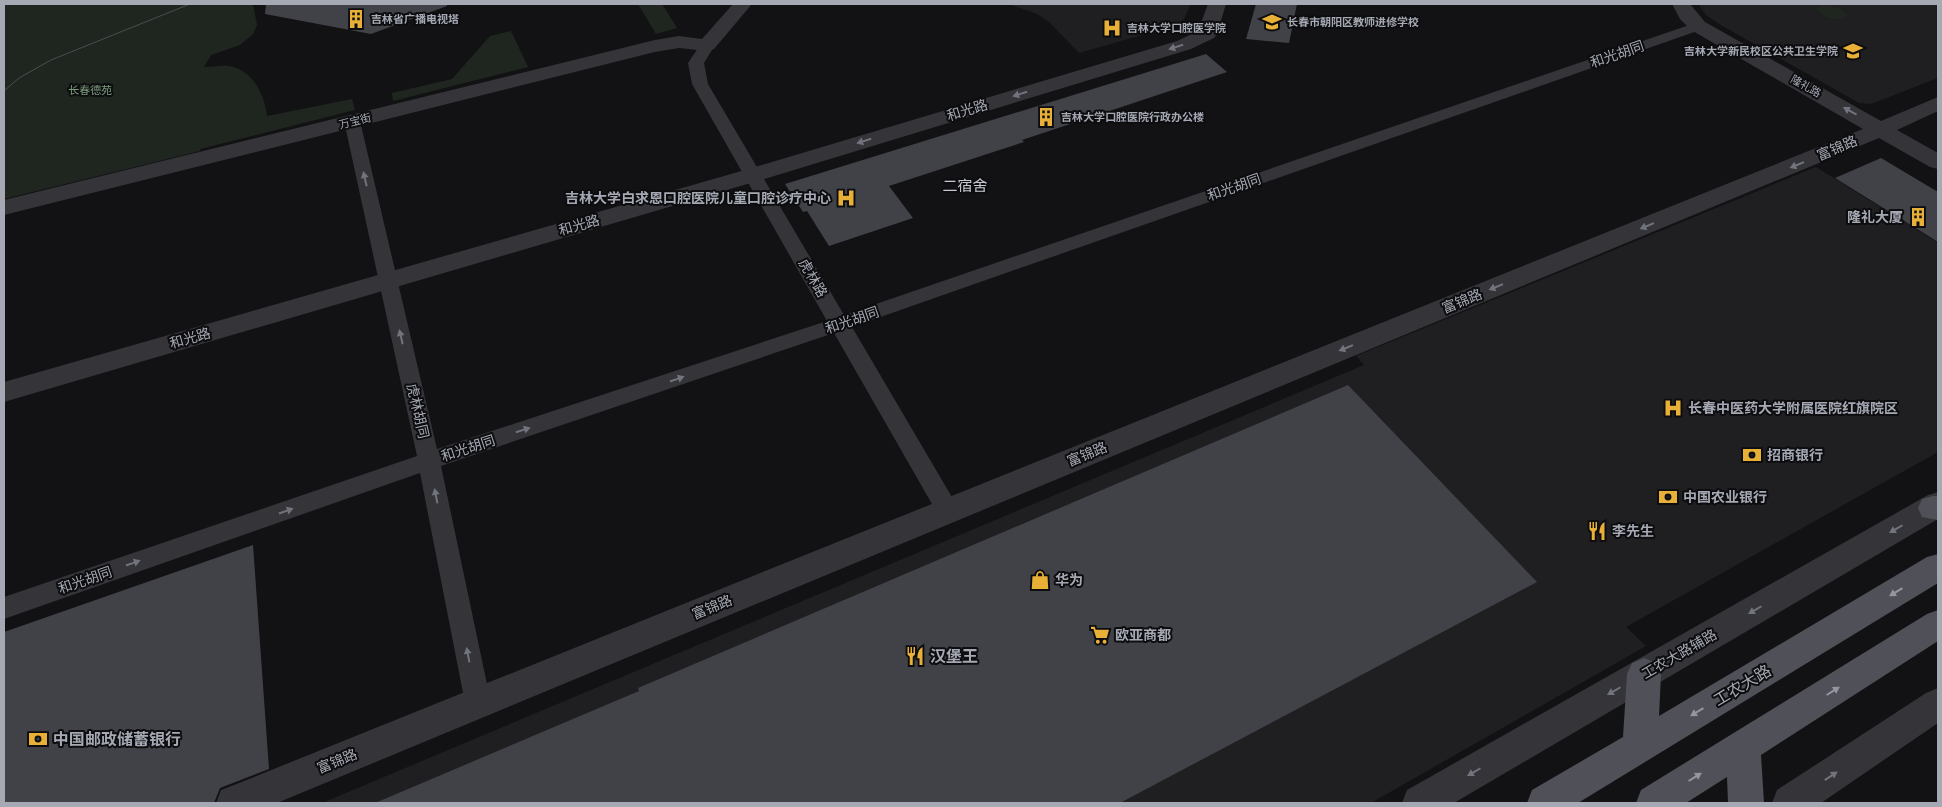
<svg xmlns="http://www.w3.org/2000/svg" width="1942" height="807" font-family="Mulish,'Noto Sans SC',sans-serif">
<style>
.built{fill:#1f1e21}
.green{fill:#1f2620}
.building{fill:#414247}
.lines{fill:none;stroke-linecap:round;stroke-linejoin:round}
.minor{fill:#343439;fill-rule:evenodd}
.tertiary{fill:#343439;fill-rule:evenodd}
.primary{fill:#505158;fill-rule:evenodd}
.tram{stroke:#4b4c52;stroke-width:1}
.oneway{fill:#72747d}
.oneway2{fill:#9497a2}
.labels{text-anchor:middle;dominant-baseline:central;stroke-width:4;stroke-linejoin:round;paint-order:stroke}
.far-poi-label{font-size:11px;font-weight:bold;fill:#a5a9b4;stroke:#0d0d0f;text-anchor:start}
.far-street-label{font-size:11px;fill:#a5a9b4;stroke:#0d0d0f}
.far-park-label{font-size:11px;fill:#7c9e7f;stroke:#0d0d0f}
.street-label{font-size:14px;fill:#a5a9b4;stroke:#0d0d0f}
.poi-label{font-size:14px;font-weight:bold;fill:#a5a9b4;stroke:#0d0d0f;text-anchor:start}
.neighbourhood-label{font-size:15px;fill:#c5c8d0;stroke:#0d0d0f}
.near-poi-label{font-size:16px;font-weight:bold;fill:#a5a9b4;stroke:#0d0d0f;text-anchor:start}
.near-street-label{font-size:16px;fill:#a5a9b4;stroke:#0d0d0f}
</style>
<rect width="100%" height="100%" fill="#121214"/>
<g class="built">
<path d="M1009 4H1191L1184 19 1177 25 1079 53 1049 22 1037 14Z"/>
<path d="M1698 4H1938V78L1871 104 1859 103 1719 24 1706 15Z"/>
<path d="M1816 167 1938 243V452L1626 627 1646 646 1371 803H322L1364 365 1356 356Z"/>
</g>
<g class="green">
<path d="M4 4H253L257 25 253 34 240 45 211 55 204 67C212 67 220 65 228 66 252 69 265 95 267 116L352 99 355 110 200 149V151L4 199Z"/>
<path d="M638 4H662L677 28 656 34Z"/>
<path d="M1822 4 1842 9 1848 16C1838 23 1822 18 1816 8Z"/>
<path d="M511 31 528 67 393 101 392 93 452 79 490 36Z"/>
</g>
<g class="building">
<path d="M266 4H447V6L371 34 265 14Z"/>
<path d="M1256 4H1297L1289 43 1246 39Z"/>
<path d="M1206 54 1227 72 1022 140 1024 142 889 186 913 218 829 246 807 211 803 212 785 184Z"/>
<path d="M1881 158 1938 192V242L1835 178Z"/>
<path d="M1348 385 1537 582 1120 803H375L639 691 638 688Z"/>
<path d="M253 545 269 769 220 788 214 803H4V632Z"/>
</g>
<g class="lines">
<path class="minor" d="M1698 22 1703 23 1705 26 1703 29 852 327 956 504 960 511 956 518 948 521 940 518 834 333 441 466 491 703 487 712 478 715 469 712 465 703 420 473 4 619V597L417 456 344 121 346 118H358L360 121 437 449 827 321 692 84 688 63 702 42 707 40 715 45 704 63 708 84 844 315Z"/>
<g class="tertiary">
<path d="M733 4H752L714 49 707 51 679 48 655 52 4 215V200L655 40 679 36 702 39Z"/>
<path d="M1208 4H1226L1217 34 1214 38 1191 49 761 180 4 402V382L745 170 1177 41 1198 31Z"/>
<path d="M1672 4H1690L1705 22 1881 121 1938 97V111L1897 130 1938 153V169L1930 167 1879 138 277 803H216L221 790 234 785 1863 129 1691 30 1680 19Z"/>
<path d="M1938 492V519L1454 803H1402L1407 790 1928 495Z"/>
<path d="M1938 688V723L1821 803H1772L1777 790 1926 693Z"/>
</g>
<g class="primary">
<path d="M1933 496H1938V520L1922 517 1918 508 1922 499Z"/>
<path d="M1938 554V583L1578 803H1527L1532 790 1623 737 1627 674 1632 663 1644 658 1656 663 1661 674 1659 716 1927 557Z"/>
<path d="M1938 610V641L1761 755 1764 803H1728L1727 777 1686 803H1636L1641 790 1927 614Z"/>
</g>
<path class="tram" d="M4 91 19 78 51 60 190 4"/>
</g>
<defs><path id="oneway-solid" d="M-6-.8H1V-3.2L6.5 0L1 3.2V.8H-6Z" transform="scale(1.25)"/></defs>
<g class="oneway">
<use href="#oneway-solid" transform="translate(1176 47) rotate(163)"/>
<use href="#oneway-solid" transform="translate(1020 94) rotate(163)"/>
<use href="#oneway-solid" transform="translate(1850 111) rotate(-151)"/>
<use href="#oneway-solid" transform="translate(864 141) rotate(163)"/>
<use href="#oneway-solid" transform="translate(1797 165) rotate(158)"/>
<use href="#oneway-solid" transform="translate(365 179) rotate(-103)"/>
<use href="#oneway-solid" transform="translate(1647 226) rotate(158)"/>
<use href="#oneway-solid" transform="translate(1496 287) rotate(158)"/>
<use href="#oneway-solid" transform="translate(401 337) rotate(-103)"/>
<use href="#oneway-solid" transform="translate(1346 348) rotate(158)"/>
<use href="#oneway-solid" transform="translate(677 379) rotate(-19)"/>
<use href="#oneway-solid" transform="translate(523 430) rotate(-18)"/>
<use href="#oneway-solid" transform="translate(436 496) rotate(-101)"/>
<use href="#oneway-solid" transform="translate(286 511) rotate(-19)"/>
<use href="#oneway-solid" transform="translate(1896 529) rotate(150)"/>
<use href="#oneway-solid" transform="translate(133 563) rotate(-19)"/>
<use href="#oneway-solid" transform="translate(1755 610) rotate(150)"/>
<use href="#oneway-solid" transform="translate(468 655) rotate(-101)"/>
<use href="#oneway-solid" transform="translate(1614 691) rotate(150)"/>
<use href="#oneway-solid" transform="translate(1474 772) rotate(150)"/>
<use href="#oneway-solid" transform="translate(1831 776) rotate(-34)"/>
</g>
<g class="oneway2">
<use href="#oneway-solid" transform="translate(1896 592) rotate(149)"/>
<use href="#oneway-solid" transform="translate(1833 691) rotate(-32)"/>
<use href="#oneway-solid" transform="translate(1697 712) rotate(149)"/>
<use href="#oneway-solid" transform="translate(1695 777) rotate(-32)"/>
</g>
<defs>
<g id="building-bare" transform="scale(1.5)"><path d="M-4-6H4V6H1V3H-1V6H-4ZM-2.5-4.3h1.7v1.8h-1.7ZM.8-4.3h1.7v1.8H.8ZM-2.5-1h1.7V.8h-1.7ZM.8-1h1.7V.8H.8Z" fill="#e8b036" stroke="#0d0d0f" stroke-width="2.5" paint-order="stroke"/></g>
<g id="university-bare" transform="scale(1.5)"><path d="M0-5L7-2L0 1L-7-2ZM-4 1L0 2.5L4 1V4Q0 6-4 4Z" fill="#e8b036" stroke="#0d0d0f" stroke-width="2.5" paint-order="stroke"/></g>
<g id="hospital-bare" transform="scale(1.5)"><path d="M-5-5h3v3.5h4V-5h3V5h-3V1.5h-4V5h-3Z" fill="#e8b036" stroke="#0d0d0f" stroke-width="2.5" paint-order="stroke"/></g>
<g id="bank-bare" transform="scale(1.5)"><path d="M-6-4H6V4H-6ZM0-2.3a2.3 2.3 0 1 0 0 4.6a2.3 2.3 0 1 0 0-4.6Z" fill="#e8b036" stroke="#0d0d0f" stroke-width="2.5" paint-order="stroke"/></g>
<g id="restaurant-bare" transform="scale(1.5)"><path d="M-5-6h1v4h1v-4h1v4h1v-4h1v5L-1.5 .5V6h-2V.5L-5-1ZM5-6V6H3V1.5H1.5Q1.5-4 5-6Z" fill="#e8b036" stroke="#0d0d0f" stroke-width="2.5" paint-order="stroke"/></g>
<g id="shop-bare" transform="scale(1.5)"><path d="M-5-2.5h2.3a2.7 3.5 0 0 1 5.4 0H5L5.5 6h-11ZM-1.5-2.5h3a1.5 2.3 0 0 0-3 0Z" fill="#e8b036" stroke="#0d0d0f" stroke-width="2.5" paint-order="stroke"/></g>
<g id="supermarket-bare" transform="scale(1.5)"><path d="M-6-5.5h2.5l.6 2H6L4.5 2H-2.5L-4.4-4H-6ZM-1.5 3.2a1.3 1.3 0 1 0 .1 0ZM3 3.2a1.3 1.3 0 1 0 .1 0Z" fill="#e8b036" stroke="#0d0d0f" stroke-width="2.5" paint-order="stroke"/></g>
</defs>
<g fill-rule="evenodd">
<use href="#building-bare" x="356" y="19"/>
<use href="#university-bare" x="1272" y="22"/>
<use href="#hospital-bare" x="1112" y="28"/>
<use href="#university-bare" x="1853" y="51"/>
<use href="#building-bare" x="1046" y="117"/>
<use href="#hospital-bare" x="846" y="198"/>
<use href="#building-bare" x="1918" y="217"/>
<use href="#hospital-bare" x="1673" y="408"/>
<use href="#bank-bare" x="1752" y="455"/>
<use href="#bank-bare" x="1668" y="497"/>
<use href="#restaurant-bare" x="1597" y="531"/>
<use href="#shop-bare" x="1040" y="580"/>
<use href="#supermarket-bare" x="1100" y="635"/>
<use href="#restaurant-bare" x="915" y="656"/>
<use href="#bank-bare" x="38" y="739"/>
</g>
<g class="labels">
<g class="far-poi-label">
<text x="371" y="19">吉林省广播电视塔</text>
<text x="1287" y="22">长春市朝阳区教师进修学校</text>
<text x="1127" y="28">吉林大学口腔医学院</text>
<text x="1838" y="51" text-anchor="end">吉林大学新民校区公共卫生学院</text>
<text x="1061" y="117">吉林大学口腔医院行政办公楼</text>
</g>
<g class="far-street-label">
<text transform="translate(1806 86) rotate(29)">隆礼路</text>
<text transform="translate(355 121) rotate(-14)">万宝街</text>
</g>
<g class="far-park-label">
<text x="90" y="90">长春德苑</text>
</g>
<g class="street-label">
<text transform="translate(1617 54) rotate(-19)">和光胡同</text>
<text transform="translate(967 110) rotate(-17)">和光路</text>
<text transform="translate(1837 148) rotate(-23)">富锦路</text>
<text transform="translate(1234 187) rotate(-19)">和光胡同</text>
<text transform="translate(579 225) rotate(-16)">和光路</text>
<text transform="translate(813 278) rotate(60)">虎林路</text>
<text transform="translate(1462 301) rotate(-22)">富锦路</text>
<text transform="translate(852 320) rotate(-19)">和光胡同</text>
<text transform="translate(190 338) rotate(-16)">和光路</text>
<text transform="translate(418 411) rotate(77)">虎林胡同</text>
<text transform="translate(468 448) rotate(-18)">和光胡同</text>
<text transform="translate(1087 454) rotate(-22)">富锦路</text>
<text transform="translate(85 580) rotate(-19)">和光胡同</text>
<text transform="translate(712 607) rotate(-22)">富锦路</text>
<text transform="translate(1679 654) rotate(-30)">工农大路辅路</text>
<text transform="translate(337 761) rotate(-22)">富锦路</text>
</g>
<g class="poi-label">
<text x="831" y="198" text-anchor="end">吉林大学白求恩口腔医院儿童口腔诊疗中心</text>
<text x="1903" y="217" text-anchor="end">隆礼大厦</text>
<text x="1688" y="408">长春中医药大学附属医院红旗院区</text>
<text x="1767" y="455">招商银行</text>
<text x="1683" y="497">中国农业银行</text>
<text x="1612" y="531">李先生</text>
<text x="1055" y="580">华为</text>
<text x="1115" y="635">欧亚商都</text>
</g>
<g class="neighbourhood-label">
<text x="965" y="185">二宿舍</text>
</g>
<g class="near-poi-label">
<text x="930" y="656">汉堡王</text>
<text x="53" y="739">中国邮政储蓄银行</text>
</g>
<g class="near-street-label">
<text transform="translate(1742 685) rotate(-31)">工农大路</text>
</g>
</g>
<rect width="1942" height="807" fill="none" stroke="#a5a9b4" stroke-width="10"/>
</svg>
